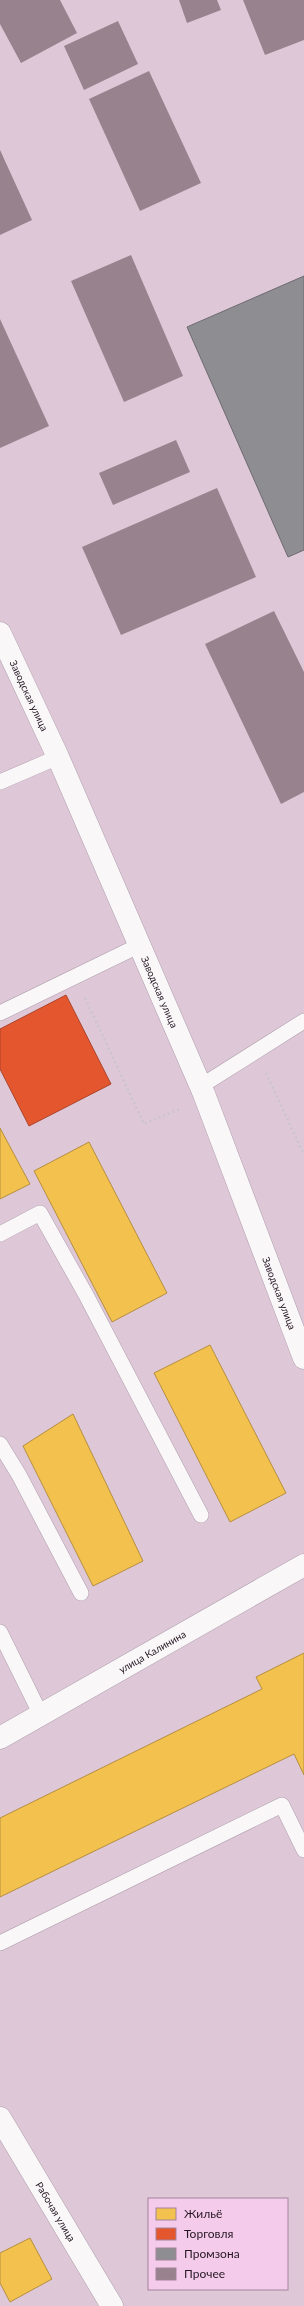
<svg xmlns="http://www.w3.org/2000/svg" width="304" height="2306" font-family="Lato,sans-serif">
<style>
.homes{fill:#f2c14e;stroke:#b58e41}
.shops{fill:#e4572e;stroke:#ab442b}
.industry{fill:#8d8d92;stroke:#6e6a71}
.building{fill:#98828e}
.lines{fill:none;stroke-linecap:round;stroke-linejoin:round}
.service-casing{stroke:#af9eab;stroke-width:16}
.minor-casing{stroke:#af9eab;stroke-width:23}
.tertiary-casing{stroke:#af9eab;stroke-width:23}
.path{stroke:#cbc5ca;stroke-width:2.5;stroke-dasharray:2 3;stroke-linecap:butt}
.service{stroke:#faf7f9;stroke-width:15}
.minor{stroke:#faf7f9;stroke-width:22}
.tertiary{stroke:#faf7f9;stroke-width:22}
.labels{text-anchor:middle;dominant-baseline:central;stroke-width:4;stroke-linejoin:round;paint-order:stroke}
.street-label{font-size:10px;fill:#261823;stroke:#f4cbea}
</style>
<rect width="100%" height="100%" fill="#dec8d8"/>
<g class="homes">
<path d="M0 1128 30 1184 0 1199Z"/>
<path d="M89 1142 167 1293 112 1322 34 1171Z"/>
<path d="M210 1345 286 1493 230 1522 154 1373Z"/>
<path d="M73 1414 143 1561 93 1586 23 1446Z"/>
<path d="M304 1653V1775L294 1754 0 1897V1818L262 1689 256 1677Z"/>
<path d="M30 2238 52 2279 10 2302 0 2283V2253Z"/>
</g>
<path class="shops" d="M66 995 111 1084 29 1126 0 1069V1029Z"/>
<path class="industry" d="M304 276V550L288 557 187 327Z"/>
<g class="building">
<path d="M0 0H60L77 33 21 63 0 24Z"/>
<path d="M179 0H217L221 10 187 23Z"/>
<path d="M243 0H304V40L265 55Z"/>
<path d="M118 21 138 64 84 90 64 46Z"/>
<path d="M149 71 201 183 140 211 89 99Z"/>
<path d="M0 150 32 220 0 235Z"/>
<path d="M131 255 183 376 124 402 71 281Z"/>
<path d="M0 319 49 426 0 448Z"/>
<path d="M176 440 190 472 113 505 99 473Z"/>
<path d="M217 488 256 577 121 635 82 547Z"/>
<path d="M274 611 304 672V792L281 804 205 644Z"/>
</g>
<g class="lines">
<g class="service-casing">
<g id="service">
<path d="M0 782 58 757"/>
<path d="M0 1013 140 945"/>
<path d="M201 1086 304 1021"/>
<path d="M0 1234 40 1213 86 1295 201 1515"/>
<path d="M0 1444 19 1475 81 1593"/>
<path d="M0 1632 41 1715"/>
<path d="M0 1943 282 1805 304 1850"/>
</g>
</g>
<g class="minor-casing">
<g id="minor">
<path id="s1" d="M0 2118 112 2306"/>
</g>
</g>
<g class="tertiary-casing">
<g id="tertiary">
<path id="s2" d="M0 633 58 757 204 1094 304 1358"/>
<path id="s3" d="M0 1738 304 1565"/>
</g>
</g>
<g class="path">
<path d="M85 998 144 1124 180 1109"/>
<path d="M266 1073 304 1155"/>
</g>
<use href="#service" class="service"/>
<use href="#minor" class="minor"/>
<use href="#tertiary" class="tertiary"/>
</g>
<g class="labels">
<g class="street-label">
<text stroke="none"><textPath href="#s2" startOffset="69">Заводская улица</textPath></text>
<text stroke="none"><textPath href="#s2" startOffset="393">Заводская улица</textPath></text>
<text stroke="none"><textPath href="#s2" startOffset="717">Заводская улица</textPath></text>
<text stroke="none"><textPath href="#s3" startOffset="175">улица Калинина</textPath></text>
<text stroke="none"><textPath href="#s1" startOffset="109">Рабочая улица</textPath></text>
</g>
</g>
<rect x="148" y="2198" width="140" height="92" fill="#f4cbea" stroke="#a2839a"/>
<rect x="156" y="2208" width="20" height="12" fill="#f2c14e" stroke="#a2839a"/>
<text x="184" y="2218" font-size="12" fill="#261823">Жильё</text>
<rect x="156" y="2228" width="20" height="12" fill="#e4572e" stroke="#a2839a"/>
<text x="184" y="2238" font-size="12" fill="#261823">Торговля</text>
<rect x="156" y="2248" width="20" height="12" fill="#8d8d92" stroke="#a2839a"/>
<text x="184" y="2258" font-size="12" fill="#261823">Промзона</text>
<rect x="156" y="2268" width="20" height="12" fill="#98828e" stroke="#a2839a"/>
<text x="184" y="2278" font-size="12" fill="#261823">Прочее</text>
</svg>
